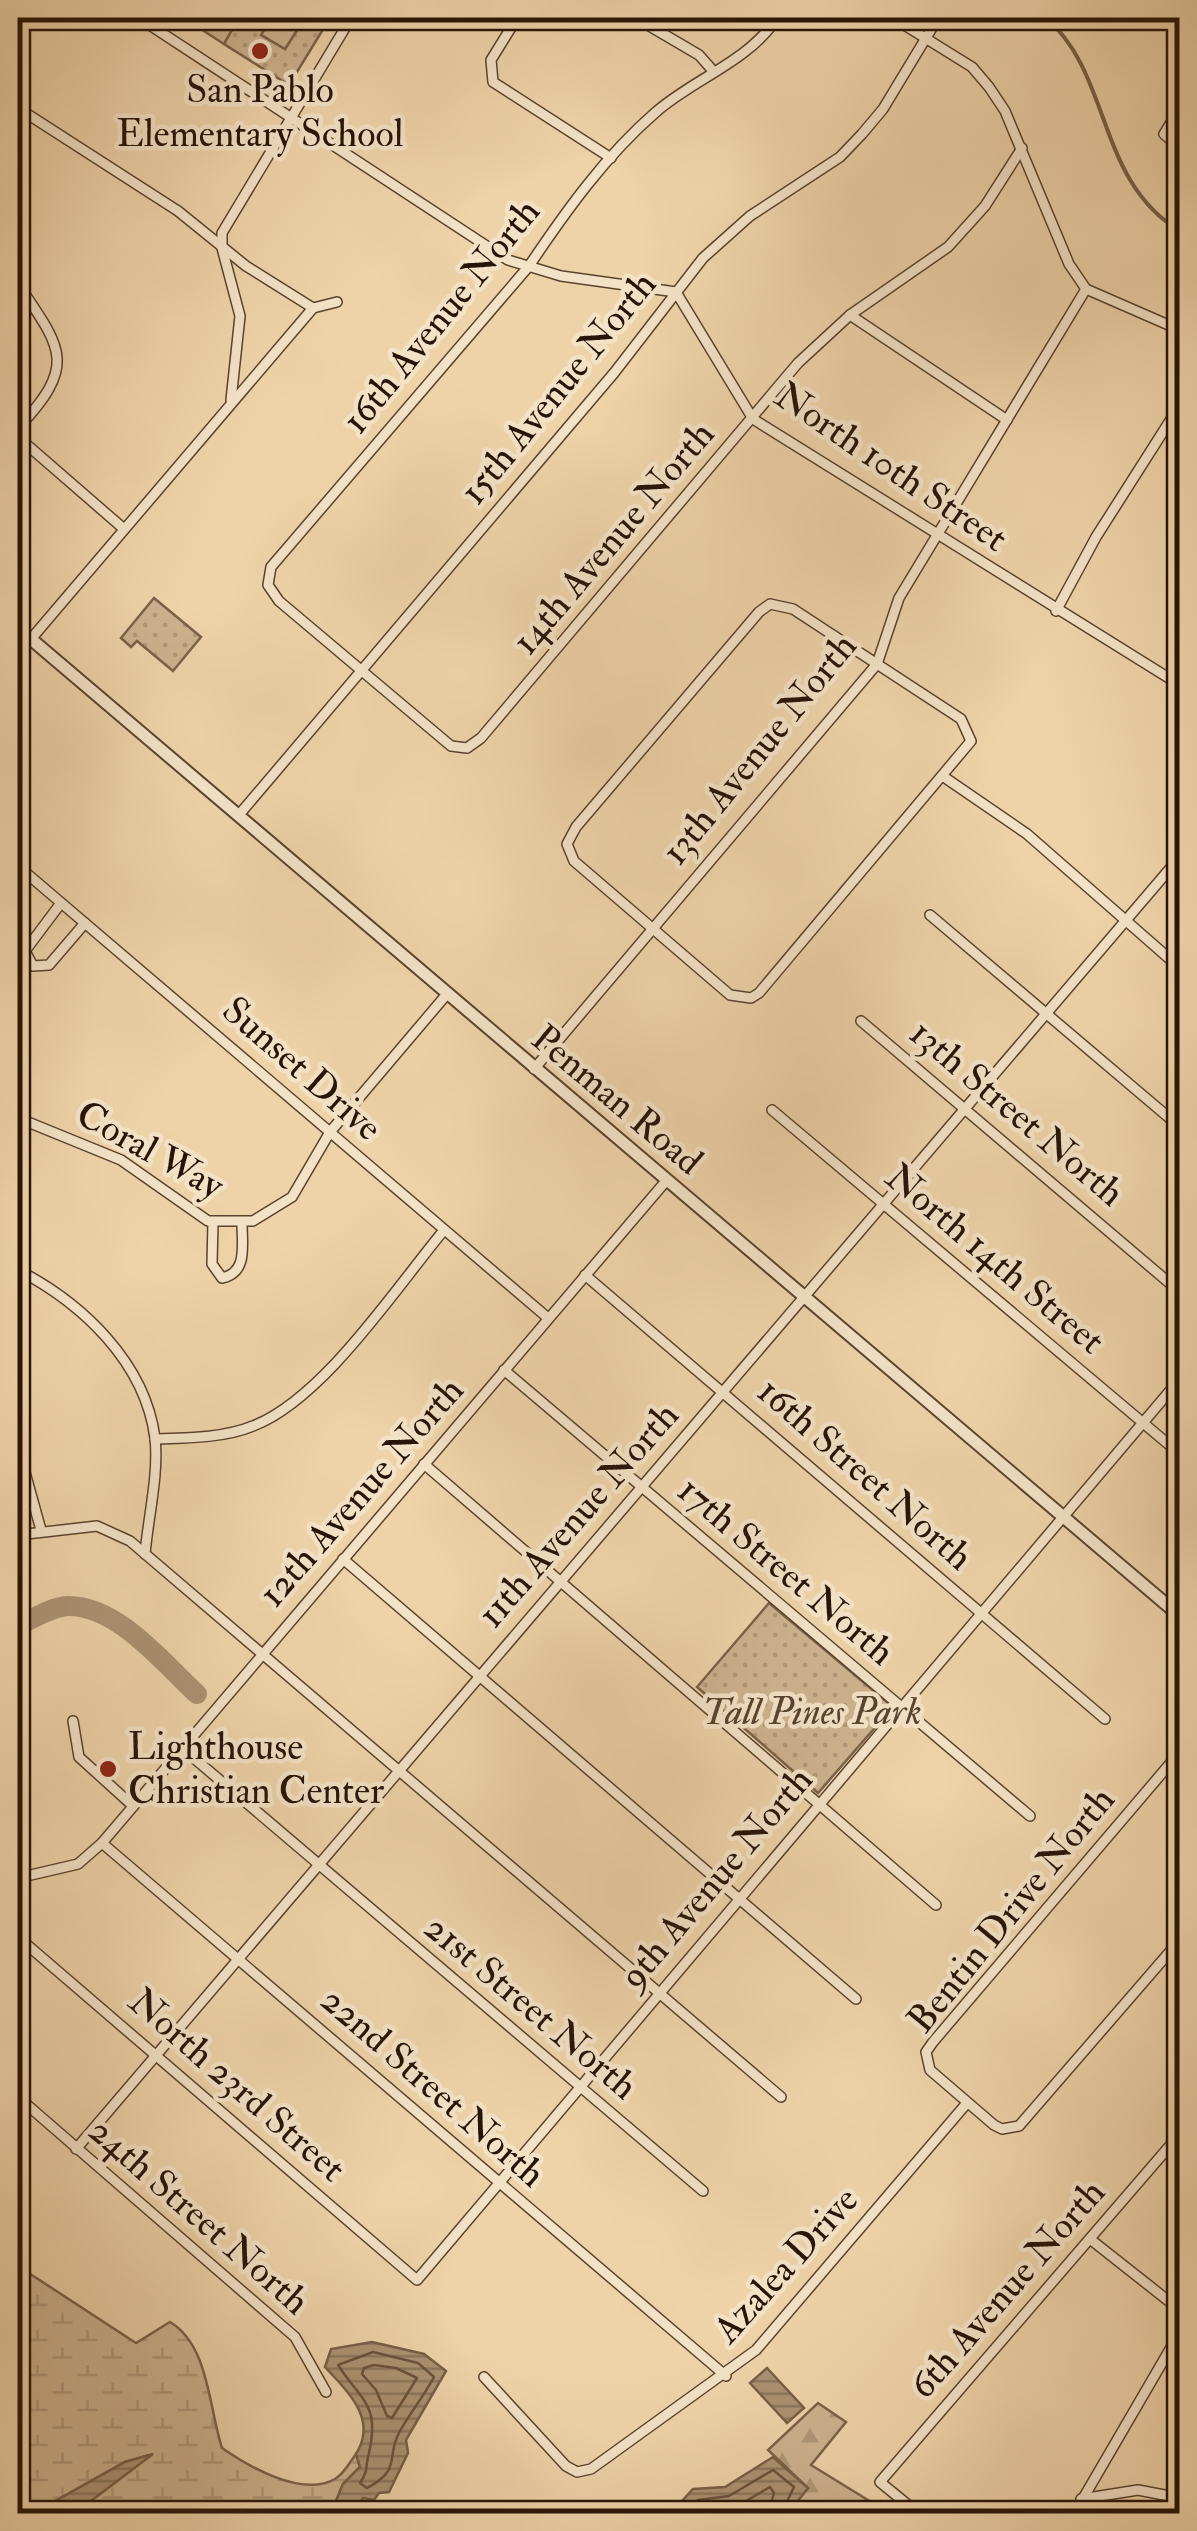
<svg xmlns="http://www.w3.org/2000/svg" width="1197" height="2531" font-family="'IM FELL Double Pica',serif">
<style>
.grass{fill:#ccb28e;stroke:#7a624b;stroke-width:2.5}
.forest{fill:url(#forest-firs);stroke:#7a624b;stroke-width:2.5}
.wetland{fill:url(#wetland-marsh);stroke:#7a624b;stroke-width:2.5}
.park{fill:url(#park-dots);stroke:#7a624b;stroke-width:2.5}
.water{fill:url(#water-rules);stroke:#775f48;stroke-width:2.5}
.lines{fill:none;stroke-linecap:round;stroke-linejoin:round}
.shore{stroke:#6a523d;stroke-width:2.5}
.stream{stroke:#775f48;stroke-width:4}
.river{stroke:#ab9272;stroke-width:20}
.minor-casing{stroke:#5a4330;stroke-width:12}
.tertiary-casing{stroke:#5a4330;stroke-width:15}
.minor{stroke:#f4e2c7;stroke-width:9}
.tertiary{stroke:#f4e2c7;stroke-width:11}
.poi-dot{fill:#8f2418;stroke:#f4e2c7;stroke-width:4}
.labels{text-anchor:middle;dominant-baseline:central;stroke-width:9;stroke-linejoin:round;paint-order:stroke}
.poi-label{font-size:38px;fill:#281308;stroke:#f4e2c7}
.street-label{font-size:38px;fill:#281308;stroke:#f4e2c7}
.park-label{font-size:38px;font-style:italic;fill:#594330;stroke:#f4e2c7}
</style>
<defs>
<pattern id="forest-firs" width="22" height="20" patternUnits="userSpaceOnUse" patternTransform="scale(2.5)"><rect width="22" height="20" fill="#ccb28e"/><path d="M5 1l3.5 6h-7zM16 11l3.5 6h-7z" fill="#af9879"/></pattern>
<pattern id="wetland-marsh" width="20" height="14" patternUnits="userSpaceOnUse" patternTransform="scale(2.5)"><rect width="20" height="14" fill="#ccb28e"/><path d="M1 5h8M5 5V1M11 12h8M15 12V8" fill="none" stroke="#af9879"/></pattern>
<pattern id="park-dots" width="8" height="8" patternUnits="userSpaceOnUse" patternTransform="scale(2.5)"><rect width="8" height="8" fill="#ccb28e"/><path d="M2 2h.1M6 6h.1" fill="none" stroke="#af9879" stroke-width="1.8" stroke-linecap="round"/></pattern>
<pattern id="water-rules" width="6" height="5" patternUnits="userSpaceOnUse" patternTransform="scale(2.5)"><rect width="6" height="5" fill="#ab9272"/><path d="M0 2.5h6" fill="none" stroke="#8b765c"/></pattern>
</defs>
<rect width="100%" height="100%" fill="#eed3a9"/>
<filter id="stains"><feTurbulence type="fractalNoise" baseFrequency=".002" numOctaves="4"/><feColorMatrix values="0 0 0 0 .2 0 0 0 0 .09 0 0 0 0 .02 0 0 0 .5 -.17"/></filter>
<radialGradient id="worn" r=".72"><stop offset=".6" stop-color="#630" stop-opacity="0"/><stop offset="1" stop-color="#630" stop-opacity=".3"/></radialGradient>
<g class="grass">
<path d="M184 18H239L224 44Z"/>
<path d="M271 18H305L285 50 260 34Z"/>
</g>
<path class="forest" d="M818 2403 846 2422 811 2465 889 2513H788L808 2488 768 2450Z"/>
<path class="wetland" d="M18 2266 136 2343 170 2322C209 2345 209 2409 222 2448 248 2466 302 2498 335 2479 344 2474 350 2462 356 2454L360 2467 343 2484 331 2513H75L150 2455 125 2462 34 2513H18Z"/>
<g class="park">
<path d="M239 18H271L261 35 285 49 305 18H330L289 85 224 44Z"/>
<path d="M154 598 201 637 173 671 137 641 131 647 121 638Z"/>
<path d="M769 1603 893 1707 818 1793 697 1687Z"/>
</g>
<g class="water">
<path d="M372 2342 424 2354 446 2371 406 2440 408 2453 389 2492 379 2493 374 2500 363 2498 354 2513H331L343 2484 360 2467 356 2454C378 2419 348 2392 325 2367L331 2349Z"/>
<path d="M767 2368 804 2408 787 2423 750 2383Z"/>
<path d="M153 2454 75 2513H34L125 2462Z"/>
<path d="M773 2457 808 2488 788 2513H671L693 2489 725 2487Z"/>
</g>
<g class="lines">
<g class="shore">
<path d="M373 2352 418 2363 434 2377C424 2396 410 2413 400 2431 385 2457 403 2469 367 2488L360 2483C369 2470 365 2466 369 2453 380 2404 362 2402 338 2365Z"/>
<path d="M374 2365 396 2368 417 2378 392 2418 387 2416 376 2390 362 2374 364 2368Z"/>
<path d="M684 2514 698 2500 729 2496 773 2470 794 2487 781 2514"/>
<path d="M702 2514 734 2508 770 2487 774 2493 768 2514"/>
</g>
<path class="stream" d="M1046 18C1112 74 1096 181 1180 231"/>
<path class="river" d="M18 1626C32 1619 53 1606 69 1606 118 1606 164 1664 197 1694"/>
<g class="minor-casing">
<g id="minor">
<path d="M139 18 508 260 561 276 676 292 753 419 1180 685"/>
<path d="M517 18 491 60 493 82 611 158"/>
<path d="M636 18 699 55 714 72"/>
<path d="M777 18C748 62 695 78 656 112 606 155 566 211 529 266L271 567 268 585 279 601 451 746 467 748 481 738 798 363 850 315 948 247 985 206 1022 148"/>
<path d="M893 18 972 67 989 87 1005 111 1069 264 1086 289 1180 330"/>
<path d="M1159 18 1180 32"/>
<path d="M18 108 178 211 246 266 313 308"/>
<path d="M1180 108 1164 134 1180 148"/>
<path d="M18 284C63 350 77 365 18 428"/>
<path d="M313 308 337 302"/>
<path d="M850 315 1007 420"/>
<path d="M231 400 240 316 222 248V233L351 18"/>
<path d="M18 437 124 529"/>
<path d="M770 604 793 609 961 719 971 741 759 993 751 998 730 995 574 861 567 844 576 827 759 612Z"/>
<path d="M1056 611 1096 537 1180 405"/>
<path d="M31 639 313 308"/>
<path d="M944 777 1027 834 1180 968"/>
<path d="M238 816 614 373 703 258 750 216 840 157 862 134 883 109 938 18"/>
<path d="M18 866 548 1318"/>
<path d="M61 903 25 951 33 966 49 965 85 923"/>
<path d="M930 915 1180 1127"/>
<path d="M861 1021 1180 1292"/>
<path d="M534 1069 877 664 899 598 1086 289"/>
<path d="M772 1110 1180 1454"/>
<path d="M18 1118 121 1160 208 1221H253L292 1197 330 1132 447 994"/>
<path d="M213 1222 212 1264 222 1278C248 1273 242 1245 242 1223"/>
<path d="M18 1270C82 1303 145 1362 155 1438 159 1474 148 1518 145 1554"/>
<path d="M585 1275 1105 1719"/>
<path d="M504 1370 1030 1816"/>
<path d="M155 1439C186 1438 224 1438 253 1426 323 1399 395 1289 444 1230"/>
<path d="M18 1447 41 1530"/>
<path d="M424 1464 936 1905"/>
<path d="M18 1535 97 1526 130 1541 781 2097"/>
<path d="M343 1559 856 1999"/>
<path d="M73 1721 79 1757 133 1806"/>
<path d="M182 1748 703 2191"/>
<path d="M1180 1752 933 2042 926 2052 930 2070 994 2125 1002 2129 1019 2126 1180 1940"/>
<path d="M102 1843 726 2376"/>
<path d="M18 1878 78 1864 102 1843 666 1181"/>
<path d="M18 1937 417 2280 1180 1379"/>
<path d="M18 2097 295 2337 326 2392"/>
<path d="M76 2149 1180 857"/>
<path d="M1090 2239 1180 2310"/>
<path d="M484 2377 566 2466 577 2472 591 2469 756 2350 967 2103"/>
<path d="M1081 2499 1138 2490 1180 2498"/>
<path d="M919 2514 880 2482 1180 2134"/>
<path d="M1074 2514 1180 2332"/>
</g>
</g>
<g class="tertiary-casing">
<path id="tertiary" d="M18 628 1180 1616"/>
</g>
<use href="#minor" class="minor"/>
<use href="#tertiary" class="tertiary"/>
</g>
<g class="poi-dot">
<circle cx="260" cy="51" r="10"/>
<circle cx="108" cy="1769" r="10"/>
</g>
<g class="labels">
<g class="poi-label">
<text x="260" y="90">San Pablo<tspan x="260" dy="44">Elementary School</tspan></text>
<text x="128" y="1747" text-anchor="start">Lighthouse<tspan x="128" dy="44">Christian Center</tspan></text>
</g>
<g class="street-label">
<text transform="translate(441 316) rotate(-51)">16th Avenue North</text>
<text transform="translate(558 388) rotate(-51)">15th Avenue North</text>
<text transform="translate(891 467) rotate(34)">North 10th Street</text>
<text transform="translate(613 538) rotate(-50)">14th Avenue North</text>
<text transform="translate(759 749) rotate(-51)">13th Avenue North</text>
<text transform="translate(302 1069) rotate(41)">Sunset Drive</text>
<text transform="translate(617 1100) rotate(40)">Penman Road</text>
<text transform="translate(1017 1113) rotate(40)">13th Street North</text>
<text transform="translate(150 1150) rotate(29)">Coral Way</text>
<text transform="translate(995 1259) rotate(40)">North 14th Street</text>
<text transform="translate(865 1474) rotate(41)">16th Street North</text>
<text transform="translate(361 1492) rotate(-49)">12th Avenue North</text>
<text transform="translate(578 1515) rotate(-49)">11th Avenue North</text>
<text transform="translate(786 1571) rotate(40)">17th Street North</text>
<text transform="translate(716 1878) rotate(-50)">9th Avenue North</text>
<text transform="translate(1011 1910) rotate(-51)">Bentin Drive North</text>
<text transform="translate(531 2007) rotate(40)">21st Street North</text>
<text transform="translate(237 2085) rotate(41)">North 23rd Street</text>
<text transform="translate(433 2087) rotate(41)">22nd Street North</text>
<text transform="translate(199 2216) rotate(41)">24th Street North</text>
<text transform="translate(786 2265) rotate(-48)">Azalea Drive</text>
<text transform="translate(1007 2289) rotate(-49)">6th Avenue North</text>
</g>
<g class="park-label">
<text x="812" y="1712">Tall Pines Park</text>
</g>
</g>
<rect width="1197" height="2531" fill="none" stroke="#eed3a9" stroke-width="60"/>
<rect x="20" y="20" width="1157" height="2491" fill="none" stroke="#281308" stroke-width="5"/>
<rect x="30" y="30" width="1137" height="2471" fill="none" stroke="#281308" stroke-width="2.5"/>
<rect width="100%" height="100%" filter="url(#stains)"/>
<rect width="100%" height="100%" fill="url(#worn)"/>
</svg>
